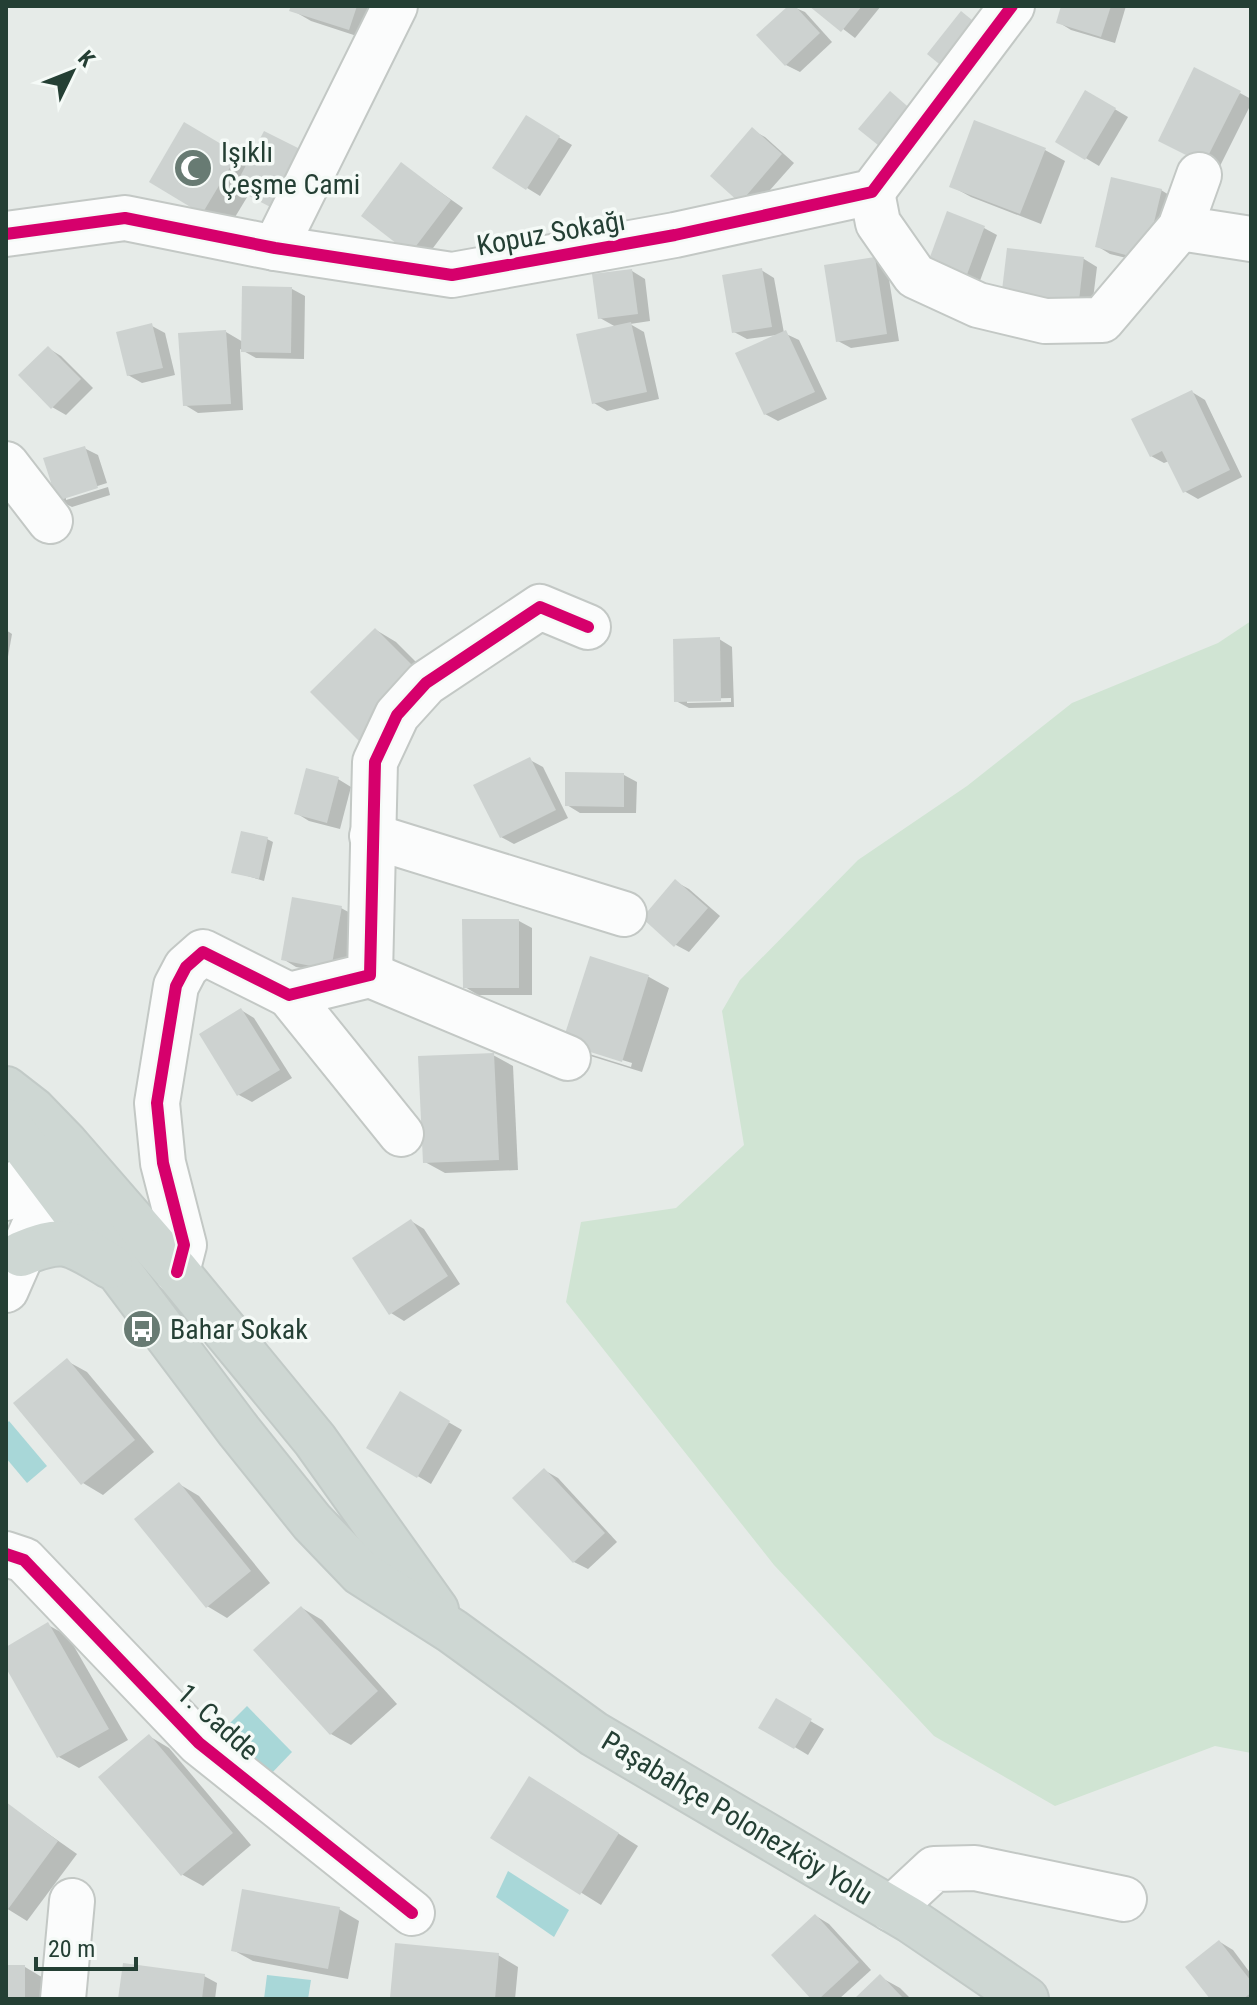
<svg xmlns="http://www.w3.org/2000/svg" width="1257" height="2005" font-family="'Roboto Condensed',sans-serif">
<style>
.green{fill:#d0e4d3}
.water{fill:#a8d7d8}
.shadow{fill:#0003;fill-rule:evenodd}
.building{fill:#cdd2d0}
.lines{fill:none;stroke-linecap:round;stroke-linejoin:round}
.minor-casing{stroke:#c3c8c5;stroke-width:48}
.major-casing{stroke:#c2cac7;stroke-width:48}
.minor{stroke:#fbfcfc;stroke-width:44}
.major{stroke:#ced7d3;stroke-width:44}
.cycleway-casing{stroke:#f5faf7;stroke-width:17}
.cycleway{stroke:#d6006c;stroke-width:12}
.labels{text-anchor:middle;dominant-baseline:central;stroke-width:7;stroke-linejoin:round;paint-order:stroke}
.poi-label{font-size:28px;fill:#243f34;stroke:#f5faf7;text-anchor:start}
.street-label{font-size:28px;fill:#243f34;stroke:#f5faf7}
</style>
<rect width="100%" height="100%" fill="#e6ebe8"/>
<path class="green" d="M1251 621V1753L1215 1746 1055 1806 934 1736 774 1565 566 1302 581 1222 676 1208 744 1145 722 1011 740 980 858 860 967 786 1072 703 1218 643Z"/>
<g class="water">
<path d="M9 1421 47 1466 27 1483 6 1458V1424Z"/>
<path d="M247 1706 292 1752 269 1776 224 1729Z"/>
<path d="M508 1871 569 1910 554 1937 496 1897Z"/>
<path d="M267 1975 311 1980 308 1999H264Z"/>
</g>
<g class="shadow">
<path d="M293 6H380L369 40 311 21 292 10Z"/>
<path d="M791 6 805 12 832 42 800 72 786 65Z"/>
<path d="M813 6H881L855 38Z"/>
<path d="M1063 6H1126L1115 43 1071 30 1058 22Z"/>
<path d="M1086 92 1128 117 1099 166 1057 141Z"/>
<path d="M1240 93 1251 99V104L1218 170 1160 140Z"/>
<path d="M526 118 572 145 540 196 527 188Z"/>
<path d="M185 125 250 163 249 194 229 227 151 181Z"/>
<path d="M752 130 765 137 794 163 754 208 741 201Z"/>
<path d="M1045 150 1065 161 1041 224 971 197 951 186Z"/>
<path d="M402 165 463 208 424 260 411 252Z"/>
<path d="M1161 190 1174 198 1159 266 1110 254 1097 246Z"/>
<path d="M984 228 997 235 978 286 942 272Z"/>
<path d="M1009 250 1084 259 1097 267 1091 315Z"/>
<path d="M874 259 887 267 899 341 851 348 838 341Z"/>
<path d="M761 270 774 278 784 333 799 340 827 399 778 421 765 414 777 335 747 339 734 332Z"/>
<path d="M632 271 645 279 650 321 630 324 644 332 659 399 607 411 594 403 616 327 600 318Z"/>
<path d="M292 289 305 296 304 359 256 358 240 349 243 410 198 413 185 405 226 332 243 342Z"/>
<path d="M152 326 165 333 175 375 142 383 128 375Z"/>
<path d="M48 348 61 356 93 388 66 415 52 407Z"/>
<path d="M1192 392 1205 400 1242 477 1198 499 1184 491 1169 461 1164 463 1151 456Z"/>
<path d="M84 448 98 455 107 483 66 496V500L108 487 110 495 72 507 58 500Z"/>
<path d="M6 630 12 634 6 668Z"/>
<path d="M376 630 396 642 446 692 383 754Z"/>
<path d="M719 639 732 647 734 707 689 708 676 701ZM731 698V702L687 703V699Z"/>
<path d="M530 760 543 767 568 818 514 844 501 837Z"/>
<path d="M624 775 637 782 636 813H580L567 805Z"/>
<path d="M338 779 351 787 340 829 309 821 296 813Z"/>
<path d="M267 839 273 842 264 881 234 872Z"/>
<path d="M676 882 689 889 720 916 689 952 676 945Z"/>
<path d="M341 908 354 915 344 976 296 967 283 959Z"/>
<path d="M519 921 532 928V995H478L465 987Z"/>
<path d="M591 958 649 977 669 988 642 1072 584 1054 565 1042ZM583 1048 632 1063 631 1067 583 1052Z"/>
<path d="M241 1010 254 1018 292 1078 252 1102 239 1095Z"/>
<path d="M493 1055 513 1066 518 1170 445 1173 425 1162Z"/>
<path d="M411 1221 424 1229 460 1284 404 1321 391 1313Z"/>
<path d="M67 1361 87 1372 154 1452 103 1495 83 1483Z"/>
<path d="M400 1394 462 1430 431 1484 369 1447Z"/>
<path d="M544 1470 558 1478 617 1542 588 1569 574 1562Z"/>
<path d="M179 1484 199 1496 270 1583 227 1618 207 1606Z"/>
<path d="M302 1608 322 1620 397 1704 351 1745 331 1734Z"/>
<path d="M48 1625 68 1636 128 1740 79 1768 59 1757 6 1664V1649Z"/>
<path d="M776 1701 824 1729 808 1755 761 1727Z"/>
<path d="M149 1736 169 1748 251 1845 203 1886 183 1875 101 1777Z"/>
<path d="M550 1790 638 1846 601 1905 492 1837Z"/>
<path d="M6 1804 77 1854 27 1921 6 1908Z"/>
<path d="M339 1909 359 1921 348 1979 253 1961 233 1950Z"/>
<path d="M816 1916 829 1924 871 1970 839 1999H814Z"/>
<path d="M1220 1942 1233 1950 1251 1974V1999H1213Z"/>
<path d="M498 1955 518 1967 515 1999H397L392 1996Z"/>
<path d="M6 1967H25L45 1979V1999H6Z"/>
<path d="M204 1976 217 1983 215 1999H120Z"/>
<path d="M880 1977 900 1988 911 1999H857Z"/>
</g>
<g class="building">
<path d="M291 6H357L349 30 289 11Z"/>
<path d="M788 6H795L820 33 785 66 756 35Z"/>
<path d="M809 6H862L841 32Z"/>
<path d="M1061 6H1111L1101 37 1056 23Z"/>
<path d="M961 11 983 29 949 72 927 54Z"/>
<path d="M1194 67 1241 91 1204 164 1158 141Z"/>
<path d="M1085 90 1116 108 1085 160 1055 142Z"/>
<path d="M890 91 914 112 883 149 858 129Z"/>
<path d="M526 115 560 136 526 190 492 168Z"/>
<path d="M974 120 1046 148 1020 214 949 187Z"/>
<path d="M184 122 238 154 202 214 149 182Z"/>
<path d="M752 127 782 154 740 203 710 176Z"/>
<path d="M264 131 308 153 278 211 234 188Z"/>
<path d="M401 162 451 200 410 254 361 216Z"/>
<path d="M1111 177 1162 189 1145 260 1095 247Z"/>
<path d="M947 211 985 226 965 280 927 265Z"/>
<path d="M1007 248 1084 257 1078 309 1001 299Z"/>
<path d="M875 257 887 334 836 342 824 265Z"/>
<path d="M762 268 772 327 732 333 722 275Z"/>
<path d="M632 269 638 314 598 319 592 274Z"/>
<path d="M242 286 292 287 291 353 241 352Z"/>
<path d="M631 322 647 392 592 404 576 334Z"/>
<path d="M152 323 163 368 127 376 116 332Z"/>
<path d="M226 330 231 404 183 406 178 333Z"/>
<path d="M786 330 815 392 764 415 735 353Z"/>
<path d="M48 346 81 379 51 409 18 375Z"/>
<path d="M1192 390 1230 470 1183 493 1162 451 1150 457 1131 419Z"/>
<path d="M85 446 98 488 57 501 43 458Z"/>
<path d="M375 628 427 680 362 744 310 692Z"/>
<path d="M720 637 721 701 674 702 673 639Z"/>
<path d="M530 757 556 810 500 838 473 785Z"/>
<path d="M306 768 339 777 327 823 294 814Z"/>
<path d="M565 772 624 773V807L565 806Z"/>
<path d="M241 831 268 837 259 879 231 873Z"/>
<path d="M675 879 708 908 674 947 642 918Z"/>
<path d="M292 897 342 906 331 970 281 960Z"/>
<path d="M462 919H519V988H463Z"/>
<path d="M590 956 649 975 622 1062 562 1043Z"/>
<path d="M241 1008 280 1070 237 1096 199 1034Z"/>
<path d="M494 1053 499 1160 423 1163 418 1056Z"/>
<path d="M411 1219 448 1276 389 1315 352 1258Z"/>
<path d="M67 1358 135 1440 81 1485 13 1403Z"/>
<path d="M400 1391 450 1421 417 1478 366 1448Z"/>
<path d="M544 1468 605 1533 573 1563 512 1498Z"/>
<path d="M179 1482 251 1571 206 1608 134 1519Z"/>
<path d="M301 1606 378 1691 330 1735 253 1650Z"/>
<path d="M48 1622 109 1729 57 1758 6 1668V1647Z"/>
<path d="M776 1698 812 1719 794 1749 758 1728Z"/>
<path d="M149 1734 233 1833 181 1876 98 1777Z"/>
<path d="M529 1776 619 1833 580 1895 490 1838Z"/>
<path d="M6 1802 58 1841 6 1912Z"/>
<path d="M242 1889 340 1907 328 1969 231 1951Z"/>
<path d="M815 1914 859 1962 819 1999H811L771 1955Z"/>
<path d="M1219 1940 1251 1981V1993L1243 1999H1210L1185 1967Z"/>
<path d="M395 1943 499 1953 495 1999 390 1998Z"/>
<path d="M123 1963 205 1974 202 1999H118Z"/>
<rect x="6" y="1965" width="19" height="34"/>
<path d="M880 1974 904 1999H854Z"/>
</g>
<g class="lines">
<g class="minor-casing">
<g id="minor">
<path d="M872 192 878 223 915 276 978 305 1045 321 1102 320 1180 228 1199 175"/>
<path d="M1180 228 1251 239"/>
<path d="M6 234 125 218 275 248 452 275 675 235 872 192 1012 6"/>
<path d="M275 248 395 6"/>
<path d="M6 464 50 521"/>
<path d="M372 836 624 914"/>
<path d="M370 975 568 1058"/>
<path d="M289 995 401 1134"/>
<path d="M6 1198 19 1182 39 1167"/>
<path d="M177 1272 184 1245 163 1163 157 1103 176 986 186 967 203 952 289 995 370 975 375 762 397 715 426 683 540 607 588 627"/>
<path d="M6 1290 52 1185"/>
<path d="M6 1554 24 1560 199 1743 412 1913"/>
<path d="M891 1909 934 1869 975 1868 1124 1899"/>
<path d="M63 1999 72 1901"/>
</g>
</g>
<g class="major-casing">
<g id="major">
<path d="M6 1089 33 1110 65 1143 177 1272 315 1440 436 1610"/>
<path d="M6 1121 239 1431 312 1522 361 1573 452 1631 594 1734 910 1920 1026 1999"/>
<path d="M21 1254C65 1235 71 1243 110 1266"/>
</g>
</g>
<use href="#minor" class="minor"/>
<use href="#major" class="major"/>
<g class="cycleway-casing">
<g id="cycleway">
<path d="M6 234 125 218 275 248 452 275 675 235 872 192 1012 6"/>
<path d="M177 1272 184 1245 163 1163 157 1103 176 986 186 967 203 952 289 995 370 975 375 762 397 715 426 683 540 607 588 627"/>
<path d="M6 1554 24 1560 199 1743 412 1913"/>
</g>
</g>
<use href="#cycleway" class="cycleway"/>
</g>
<defs>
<g id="mosque-disc" transform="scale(2)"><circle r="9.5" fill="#687b73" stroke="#f5faf7"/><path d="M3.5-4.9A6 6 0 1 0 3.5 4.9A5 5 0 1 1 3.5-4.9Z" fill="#fff"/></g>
<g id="bus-disc" transform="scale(2)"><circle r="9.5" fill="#687b73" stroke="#f5faf7"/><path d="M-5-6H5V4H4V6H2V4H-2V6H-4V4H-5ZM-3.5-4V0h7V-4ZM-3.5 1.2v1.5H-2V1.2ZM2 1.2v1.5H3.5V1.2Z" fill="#fff"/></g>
</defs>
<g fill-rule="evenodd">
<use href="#mosque-disc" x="193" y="168"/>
<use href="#bus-disc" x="142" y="1329"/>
</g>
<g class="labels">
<g class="poi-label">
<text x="221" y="152">Işıklı<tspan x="221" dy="32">Çeşme Cami</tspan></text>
<text x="170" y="1329">Bahar Sokak</text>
</g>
<g class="street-label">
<text transform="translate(551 233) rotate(-10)">Kopuz Sokağı</text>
<text transform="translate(218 1722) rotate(42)">1. Cadde</text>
<text transform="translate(737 1818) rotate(31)">Paşabahçe Polonezköy Yolu</text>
</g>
</g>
<rect width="1257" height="2005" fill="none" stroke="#243f34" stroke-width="16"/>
<g transform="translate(72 72) rotate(47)" stroke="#f5faf7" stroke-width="6" paint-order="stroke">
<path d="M0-6L14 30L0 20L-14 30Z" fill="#243f34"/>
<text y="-12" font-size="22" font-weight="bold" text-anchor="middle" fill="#243f34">K</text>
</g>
<path d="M36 1957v12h100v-12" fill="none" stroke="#243f34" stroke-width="4"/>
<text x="48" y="1957" font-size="24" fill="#243f34" stroke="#f5faf7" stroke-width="6" paint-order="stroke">20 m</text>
</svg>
